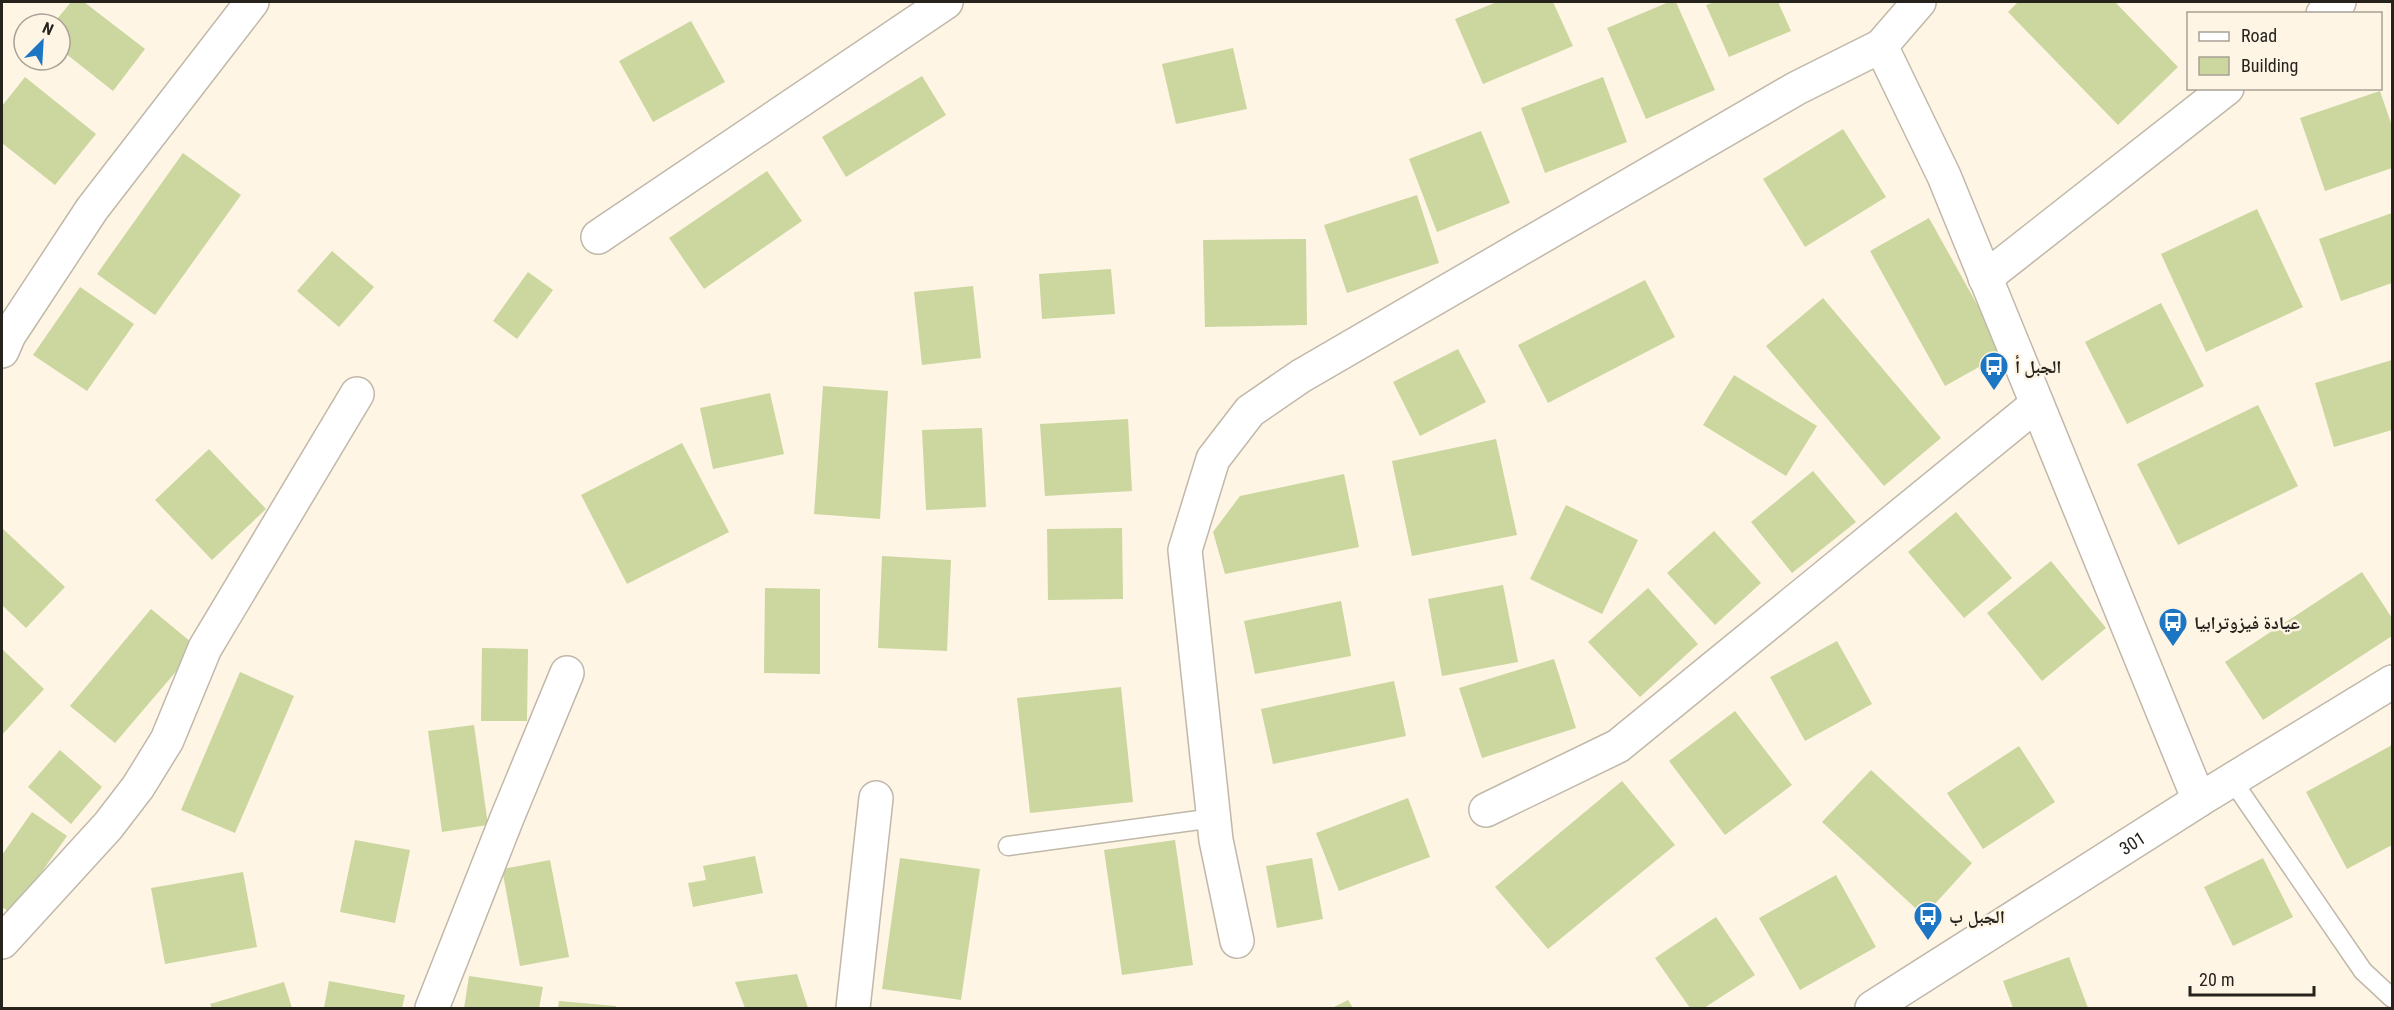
<svg xmlns="http://www.w3.org/2000/svg" width="2394" height="1010" font-family="'Roboto Condensed','Noto Naskh Arabic',sans-serif">
<style>
.building{fill:#cbd79f}
.lines{fill:none;stroke-linecap:round;stroke-linejoin:round}
.lane-casing{stroke:#c0b8a9;stroke-width:21}
.street-casing{stroke:#c0b8a9;stroke-width:36}
.secondary-casing{stroke:#c0b8a9;stroke-width:36}
.lane{stroke:#fff;stroke-width:18}
.street{stroke:#fff;stroke-width:33}
.secondary{stroke:#fff;stroke-width:33}
.labels{text-anchor:middle;dominant-baseline:central;stroke-width:5;stroke-linejoin:round;paint-order:stroke}
.poi-label{font-size:18px;font-weight:bold;fill:#26231d;stroke:#fef5e5;text-anchor:start}
.street-label{font-size:18px;fill:#26231d;stroke:#fef5e5}
</style>
<rect width="100%" height="100%" fill="#fef5e5"/>
<g class="building">
<path d="M71 2H84L145 49 113 91 60 49V24H53Z"/>
<path d="M1497 2H1553L1573 46 1483 84 1455 19Z"/>
<path d="M1669 2H1676L1715 90 1646 119 1607 28Z"/>
<path d="M1715 2H1778L1791 31 1729 57 1706 5Z"/>
<path d="M2018 2H2115L2178 67 2118 125 2008 12Z"/>
<path d="M691 21 725 82 653 122 619 61Z"/>
<path d="M1233 48 1247 109 1176 124 1162 64Z"/>
<path d="M922 76 946 115 846 177 822 137Z"/>
<path d="M25 77 96 134 55 185 2 143V106Z"/>
<path d="M1603 77 1627 142 1545 173 1521 108Z"/>
<path d="M2380 91 2392 126V168L2325 191 2300 118Z"/>
<path d="M1843 129 1886 197 1805 247 1763 179Z"/>
<path d="M1481 131 1510 203 1437 232 1409 159Z"/>
<path d="M183 153 241 195 155 315 97 274Z"/>
<path d="M767 171 802 221 704 289 669 238Z"/>
<path d="M1417 195 1439 263 1347 293 1324 225Z"/>
<path d="M2257 209 2303 307 2206 352 2161 254Z"/>
<path d="M2392 213V283L2341 301 2319 239Z"/>
<path d="M1929 218 2004 353 1945 386 1870 251Z"/>
<path d="M1306 239 1307 325 1205 327 1203 240Z"/>
<path d="M332 251 374 287 339 327 297 291Z"/>
<path d="M1111 269 1115 314 1042 319 1039 274Z"/>
<path d="M528 272 553 290 517 339 493 321Z"/>
<path d="M1645 280 1675 337 1548 403 1518 345Z"/>
<path d="M973 286 981 358 922 365 914 292Z"/>
<path d="M80 287 134 324 87 391 33 355Z"/>
<path d="M1823 298 1941 438 1884 486 1766 346Z"/>
<path d="M2161 303 2204 386 2127 424 2085 342Z"/>
<path d="M1458 349 1486 402 1420 436 1393 382Z"/>
<path d="M2392 360V430L2334 447 2315 383Z"/>
<path d="M1734 375 1817 426 1786 476 1703 425Z"/>
<path d="M823 386 888 391 880 519 814 514Z"/>
<path d="M770 393 784 454 713 469 700 408Z"/>
<path d="M2258 405 2298 486 2178 545 2137 464Z"/>
<path d="M1128 419 1132 491 1045 496 1040 424Z"/>
<path d="M982 428 986 507 926 510 922 430Z"/>
<path d="M1496 439 1517 535 1412 556 1392 461Z"/>
<path d="M682 443 729 532 627 584 581 495Z"/>
<path d="M209 449 266 509 212 560 155 500Z"/>
<path d="M1813 471 1856 522 1792 573 1751 522Z"/>
<path d="M1344 474 1359 547 1225 574 1213 532 1240 496Z"/>
<path d="M1566 505 1638 540 1602 614 1530 579Z"/>
<path d="M1956 512 2012 578 1964 618 1908 552Z"/>
<path d="M2 528 65 587 26 628 2 605Z"/>
<path d="M1122 528 1123 599 1048 600 1047 529Z"/>
<path d="M1714 531 1761 583 1715 625 1667 573Z"/>
<path d="M882 556 951 560 947 651 878 648Z"/>
<path d="M2051 561 2106 628 2042 681 1987 613Z"/>
<path d="M2362 572 2392 618V636L2263 720 2225 662Z"/>
<path d="M1503 585 1518 662 1442 676 1428 599Z"/>
<path d="M765 588 820 589V674L764 673Z"/>
<path d="M1648 588 1698 644 1640 697 1588 642Z"/>
<path d="M1341 601 1351 656 1255 674 1244 621Z"/>
<path d="M151 609 197 647 115 743 70 706Z"/>
<path d="M1837 641 1872 704 1805 741 1770 677Z"/>
<path d="M482 648 528 649 527 721H481Z"/>
<path d="M2 649 44 689 2 735Z"/>
<path d="M1554 659 1576 728 1482 758 1459 688Z"/>
<path d="M240 672 294 696 235 833 181 810Z"/>
<path d="M1394 681 1406 736 1273 764 1261 709Z"/>
<path d="M1121 687 1133 802 1030 813 1017 698Z"/>
<path d="M1735 711 1792 785 1725 835 1669 761Z"/>
<path d="M474 725 488 825 442 832 428 731Z"/>
<path d="M2392 745V845L2347 869 2306 792Z"/>
<path d="M2019 746 2055 802 1983 849 1947 793Z"/>
<path d="M60 750 102 787 71 824 28 787Z"/>
<path d="M1871 770 1972 863 1924 916 1822 822Z"/>
<path d="M1622 781 1675 845 1548 949 1495 887Z"/>
<path d="M1408 798 1430 857 1339 891 1316 833Z"/>
<path d="M32 812 67 836 12 914 2 907V855Z"/>
<path d="M355 840 410 850 395 923 340 912Z"/>
<path d="M1175 840 1193 965 1122 975 1104 850Z"/>
<path d="M755 856 763 893 693 907 688 883 706 880 703 866Z"/>
<path d="M900 858 980 869 961 1000 882 989Z"/>
<path d="M1312 858 1323 919 1277 928 1266 866Z"/>
<path d="M2263 858 2293 917 2233 946 2204 887Z"/>
<path d="M550 860 569 957 520 966 502 869Z"/>
<path d="M243 872 257 947 165 964 151 888Z"/>
<path d="M1836 875 1876 947 1800 990 1759 918Z"/>
<path d="M1716 917 1755 975 1704 1008H1690L1655 958Z"/>
<path d="M2069 957 2088 1008H2013L2003 981Z"/>
<path d="M797 974 808 1008H745L735 982Z"/>
<path d="M469 976 543 987 539 1008H464Z"/>
<path d="M329 981 405 995 402 1008H324Z"/>
<path d="M284 982 292 1008H212L210 1004Z"/>
<path d="M1348 1000 1353 1008H1332Z"/>
<path d="M559 1001 616 1006V1008H558Z"/>
</g>
<g class="lines">
<g class="lane-casing">
<g id="lane">
<path d="M2232 780 2363 971 2392 998"/>
<path d="M1008 846 1214 818"/>
</g>
</g>
<g class="street-casing">
<g id="street">
<path d="M2323 14 2339 2"/>
<path d="M598 237 946 2"/>
<path d="M1985 278 2227 88"/>
<path d="M2 351 9 335 92 209 252 2"/>
<path d="M2199 800 2392 682"/>
<path d="M1486 810 1618 746 2037 404"/>
<path d="M1237 941 1216 840 1185 550 1213 459 1250 411 1301 376 1797 88 1881 46"/>
<path d="M2 942 108 826 138 787 167 740 205 648 357 394"/>
<path d="M432 1008 507 818 567 673"/>
<path d="M853 1008 876 798"/>
</g>
</g>
<g class="secondary-casing">
<g id="secondary">
<path id="s1" d="M1872 1008 2199 800 1944 176 1881 46 1919 2"/>
</g>
</g>
<use href="#lane" class="lane"/>
<use href="#street" class="street"/>
<use href="#secondary" class="secondary"/>
</g>
<defs>
<g id="bus-pin" transform="scale(1.5)"><path d="M0 17L-7.5 6A9.5 9.5 0 1 1 7.5 6Z" fill="#1d76c3" stroke="#fef5e5"/><path d="M-5-6H5V4H4V6H2V4H-2V6H-4V4H-5ZM-3.5-4V0h7V-4ZM-3.5 1.2v1.5H-2V1.2ZM2 1.2v1.5H3.5V1.2Z" fill="#fff"/></g>
</defs>
<g fill-rule="evenodd">
<use href="#bus-pin" x="1994" y="366"/>
<use href="#bus-pin" x="2173" y="622"/>
<use href="#bus-pin" x="1928" y="916"/>
</g>
<g class="labels">
<g class="poi-label">
<text x="2015" y="366">الجبل أ</text>
<text x="2194" y="622">عيادة فيزوترابيا</text>
<text x="1949" y="916">الجبل ب</text>
</g>
<g class="street-label">
<text stroke="none"><textPath href="#s1" startOffset="308">301</textPath></text>
</g>
</g>
<rect width="2394" height="1010" fill="none" stroke="#26231d" stroke-width="6"/>
<rect x="2187" y="12" width="195" height="78" fill="#fef5e5" stroke="#a8a195" stroke-width="1.5"/>
<rect x="2199" y="32" width="30" height="9" fill="#ffffff" stroke="#a8a195" stroke-width="1.5"/>
<text x="2241" y="42" font-size="18" fill="#26231d">Road</text>
<rect x="2199" y="57" width="30" height="18" fill="#cbd79f" stroke="#a8a195" stroke-width="1.5"/>
<text x="2241" y="72" font-size="18" fill="#26231d">Building</text>
<g transform="translate(42 42) rotate(24)"><circle r="28" fill="#fef5e5" stroke="#a8a195" stroke-width="1.5"/>
<path d="M0-4.5L10 22L0 15L-10 22Z" fill="#1d76c3"/>
<text y="-9" font-size="16" font-weight="bold" text-anchor="middle" fill="#26231d">N</text>
</g>
<path d="M2190 986v9h124v-9" fill="none" stroke="#26231d" stroke-width="3"/>
<text x="2199" y="986" font-size="18" fill="#26231d" stroke="#fef5e5" stroke-width="4.5" paint-order="stroke">20 m</text>
</svg>
